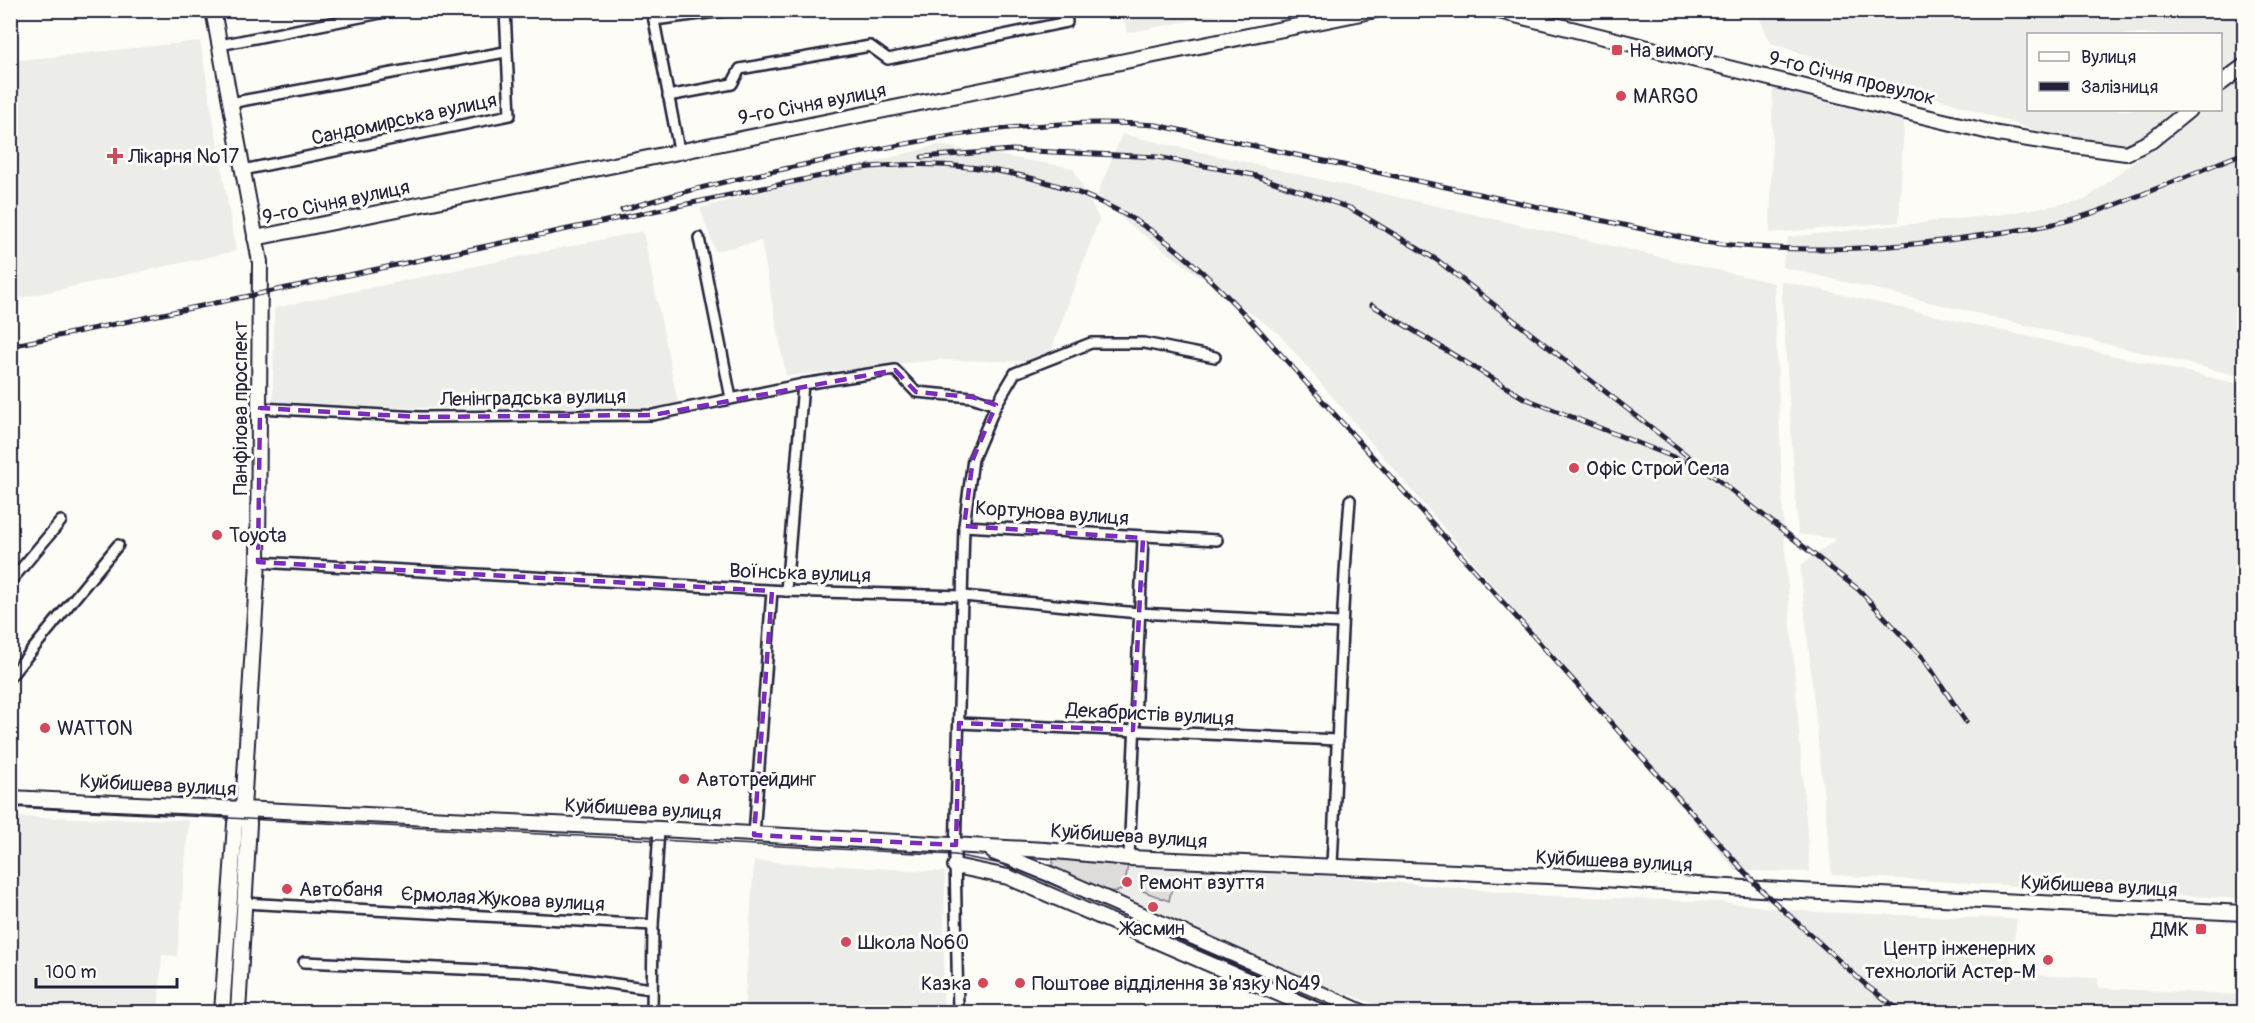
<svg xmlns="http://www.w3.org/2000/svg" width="2255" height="1023" font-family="Pangolin,sans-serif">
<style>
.built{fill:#ecece9}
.grass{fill:#dddcdb;stroke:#807f8b;stroke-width:1.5}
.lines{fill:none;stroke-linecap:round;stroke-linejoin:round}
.street-casing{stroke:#22223b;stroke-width:14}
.secondary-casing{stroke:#22223b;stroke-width:18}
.street{stroke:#fdfcf7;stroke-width:9}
.secondary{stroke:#fdfcf7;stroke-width:14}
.tram{stroke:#22223b;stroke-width:1.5}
.rail-casing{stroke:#22223b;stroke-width:5}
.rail{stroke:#fdfcf7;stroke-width:3;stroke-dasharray:9;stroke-linecap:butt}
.marked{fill:none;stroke:#7b2cbf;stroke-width:4.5;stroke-dasharray:12 8;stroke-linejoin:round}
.poi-dot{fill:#d1495b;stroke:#fdfcf7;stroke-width:2}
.labels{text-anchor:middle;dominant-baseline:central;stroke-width:6;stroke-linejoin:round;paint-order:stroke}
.poi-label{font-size:20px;fill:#22223b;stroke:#fdfcf7;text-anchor:start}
.street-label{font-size:20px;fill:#22223b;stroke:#fdfcf7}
</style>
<rect width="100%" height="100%" fill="#fdfcf7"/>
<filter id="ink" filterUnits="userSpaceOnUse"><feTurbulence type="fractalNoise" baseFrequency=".0167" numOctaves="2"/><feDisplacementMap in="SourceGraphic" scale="12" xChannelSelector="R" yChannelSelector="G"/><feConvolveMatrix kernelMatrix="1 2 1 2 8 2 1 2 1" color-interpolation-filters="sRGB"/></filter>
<g filter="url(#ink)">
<g class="built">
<path d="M1122 11V10L1239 11 1127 33Z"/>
<path d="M1756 11H2244V57L2234 61 2221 72 2220 34H2028V110H2176L2133 143 2113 142 2043 133 1771 43Z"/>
<path d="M200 41 236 251 11 300V61Z"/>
<path d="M2244 77V377L1782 267 1788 237 2004 214 2085 200 2200 110H2220L2221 94Z"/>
<path d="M1773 88 1904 121 1899 222 1770 233Z"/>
<path d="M1122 134 1774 283 1784 537 1810 872 1736 871 1278 333 1127 223 1097 195Z"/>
<path d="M938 145 1073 168 1099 219 1047 362 938 360 786 376 761 241 715 251 700 208Z"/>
<path d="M643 231 678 403 637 409 339 407 273 402 274 308Z"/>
<path d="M1781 281 2244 385V899L1832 875 1800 566 1836 539 1798 534Z"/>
<path d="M11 817 189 820 177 956 162 955 158 1012H11Z"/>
<path d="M754 861 945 872 943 1012H744Z"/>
<path d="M1128 864 1298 873 1531 895 1719 902 1814 912 2017 919 2009 974 2098 978V988L2244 995V1012H1397L1263 964 1106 892H1117L1122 888Z"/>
</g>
<g class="grass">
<path d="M1054 858 1128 864C1127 871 1126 882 1123 888 1114 901 1063 874 1051 869Z"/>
<path d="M1145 881 1172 887 1169 901 1143 891Z"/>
</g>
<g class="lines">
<g class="street-casing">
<g id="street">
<path d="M652 10 679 150"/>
<path d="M654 20 732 10"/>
<path d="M220 45 396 10"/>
<path d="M668 96 732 84 740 69 870 46 888 59 1067 22 1065 10"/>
<path d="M230 103 505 52"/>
<path d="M243 170 510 115 505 10"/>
<path d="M699 238 731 398"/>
<path d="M1215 357 1144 343H1091L1015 373 996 405 973 459 964 526 1217 540"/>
<path d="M260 408 420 417 653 415 803 384 895 370 916 392 972 397 996 405"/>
<path d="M258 562 786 591 963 596 1138 613 1340 623"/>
<path d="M10 582 61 521"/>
<path d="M786 591 803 384"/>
<path d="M10 677 118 545"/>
<path d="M959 723 1338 740"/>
<path d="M754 835 772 591"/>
<path d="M1129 858 1143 538"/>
<path d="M1332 865C1338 743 1340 622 1350 500"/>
<path d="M244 903 653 925"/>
<path d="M304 962 526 972 652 989"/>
<path d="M652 1012 653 925 659 829"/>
<path d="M958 1012 955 855 964 526"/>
</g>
</g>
<g class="secondary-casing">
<g id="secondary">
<path d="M213 10 260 262 258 562 243 809"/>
<path d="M1495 10 1910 113 1998 134 2053 143 2126 153 2151 141 2189 110"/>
<path d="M2220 84 2244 66"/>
<path d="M255 238 1376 10"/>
<path d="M10 798 659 829 1045 850 1129 858 1572 877 1760 889 2244 913"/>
<path d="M993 852 1052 875 1362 1012"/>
<path d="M955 866 1008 877 1321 1012"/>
<path d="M222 1012 235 824 236 817 243 809"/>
<path d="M238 1012 249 824V817L243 809"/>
</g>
</g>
<use href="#street" class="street"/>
<use href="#secondary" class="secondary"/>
<path class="tram" d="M10 807 955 855 1007 865 1348 1012"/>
<g class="rail-casing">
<g id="rail">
<path d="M922 157 1012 150 1157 157 1253 175 1350 208 1437 260 1859 590 1924 659 1966 722"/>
<path d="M622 210C688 189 754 175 822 161 932 137 1043 116 1156 125L1703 242C1801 254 1886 250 1984 235 2019 230 2054 226 2087 215 2140 197 2192 173 2244 153"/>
<path d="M1372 305 1524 398 1686 462"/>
<path d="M10 346 854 169C964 154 1083 176 1171 245 1200 268 1226 295 1251 321L1760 889 1867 986 1902 1012"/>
</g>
</g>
<use href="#rail" class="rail"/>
</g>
</g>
<path class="marked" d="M895 370 916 392 972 397 996 405 973 459 964 526 1143 538 1133 730 959 723 956 845 754 835 772 591 258 562 260 408 420 417 653 415Z"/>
<g class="poi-dot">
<rect x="1611" y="44" width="12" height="12" rx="3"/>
<circle cx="1621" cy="96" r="6"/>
<path d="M112 147h6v6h6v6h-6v6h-6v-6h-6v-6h6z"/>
<circle cx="1574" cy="468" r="6"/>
<circle cx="217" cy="535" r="6"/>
<circle cx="45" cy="728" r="6"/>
<circle cx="684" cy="779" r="6"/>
<circle cx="1127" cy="882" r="6"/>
<circle cx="287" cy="889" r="6"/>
<circle cx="1153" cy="907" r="6"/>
<rect x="2195" y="923" width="12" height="12" rx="3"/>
<circle cx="846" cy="942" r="6"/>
<circle cx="2048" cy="960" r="6"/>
<circle cx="983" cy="983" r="6"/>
<circle cx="1020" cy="983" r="6"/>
</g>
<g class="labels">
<g class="poi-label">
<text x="1629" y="50">На вимогу</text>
<text x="1633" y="96">MARGO</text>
<text x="128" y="156">Лікарня №17</text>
<text x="1586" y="468">Офіс Строй Села</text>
<text x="229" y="535">Toyota</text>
<text x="57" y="728">WATTON</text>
<text x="696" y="779">Автотрейдинг</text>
<text x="1139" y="882">Ремонт взуття</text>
<text x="299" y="889">Автобаня</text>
<text x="1153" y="928" text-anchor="middle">Жасмин</text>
<text x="2189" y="929" text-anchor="end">ДМК</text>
<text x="858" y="942">Школа №60</text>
<text x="2036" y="948" text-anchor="end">Центр інженерних<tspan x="2036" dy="23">технологій Астер-М</tspan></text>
<text x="971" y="983" text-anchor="end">Казка</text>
<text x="1032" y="983">Поштове відділення зв'язку №49</text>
</g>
<g class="street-label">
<text transform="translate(1852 78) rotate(14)">9-го Січня провулок</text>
<text transform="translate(812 104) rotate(-11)">9-го Січня вулиця</text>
<text transform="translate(404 119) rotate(-12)">Сандомирська вулиця</text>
<text transform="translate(336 202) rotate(-12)">9-го Січня вулиця</text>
<text transform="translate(533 398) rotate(-1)">Ленінградська вулиця</text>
<text transform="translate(240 408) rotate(-90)">Панфілова проспект</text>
<text transform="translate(1052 513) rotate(4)">Кортунова вулиця</text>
<text transform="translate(800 573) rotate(2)">Воїнська вулиця</text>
<text transform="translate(1150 714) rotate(3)">Декабристів вулиця</text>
<text transform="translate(158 785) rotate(3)">Куйбишева вулиця</text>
<text transform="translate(643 809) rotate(3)">Куйбишева вулиця</text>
<text transform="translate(1129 836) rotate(4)">Куйбишева вулиця</text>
<text transform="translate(1614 861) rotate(3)">Куйбишева вулиця</text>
<text transform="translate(2099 886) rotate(3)">Куйбишева вулиця</text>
<text transform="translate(503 899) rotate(3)">Єрмолая Жукова вулиця</text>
</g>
</g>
<rect width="2255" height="1023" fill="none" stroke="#fdfcf7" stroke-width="36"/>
<rect x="18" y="18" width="2219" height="987" fill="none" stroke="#22223b" stroke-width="2" filter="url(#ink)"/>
<rect x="2027" y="33" width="195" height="78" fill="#fdfcf7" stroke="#a5a5ac" stroke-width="1.5"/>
<rect x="2039" y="52" width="30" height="9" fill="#fdfcf7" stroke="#a5a5ac" stroke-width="1.5"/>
<text x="2081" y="63" font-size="18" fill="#22223b">Вулиця</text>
<rect x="2039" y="82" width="30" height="9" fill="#22223b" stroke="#a5a5ac" stroke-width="1.5"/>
<text x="2081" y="93" font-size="18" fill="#22223b">Залізниця</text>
<path d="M36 978v9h141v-9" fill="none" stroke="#22223b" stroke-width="3"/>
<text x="45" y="978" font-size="18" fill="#22223b" stroke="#fdfcf7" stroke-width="4.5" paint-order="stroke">100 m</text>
</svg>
